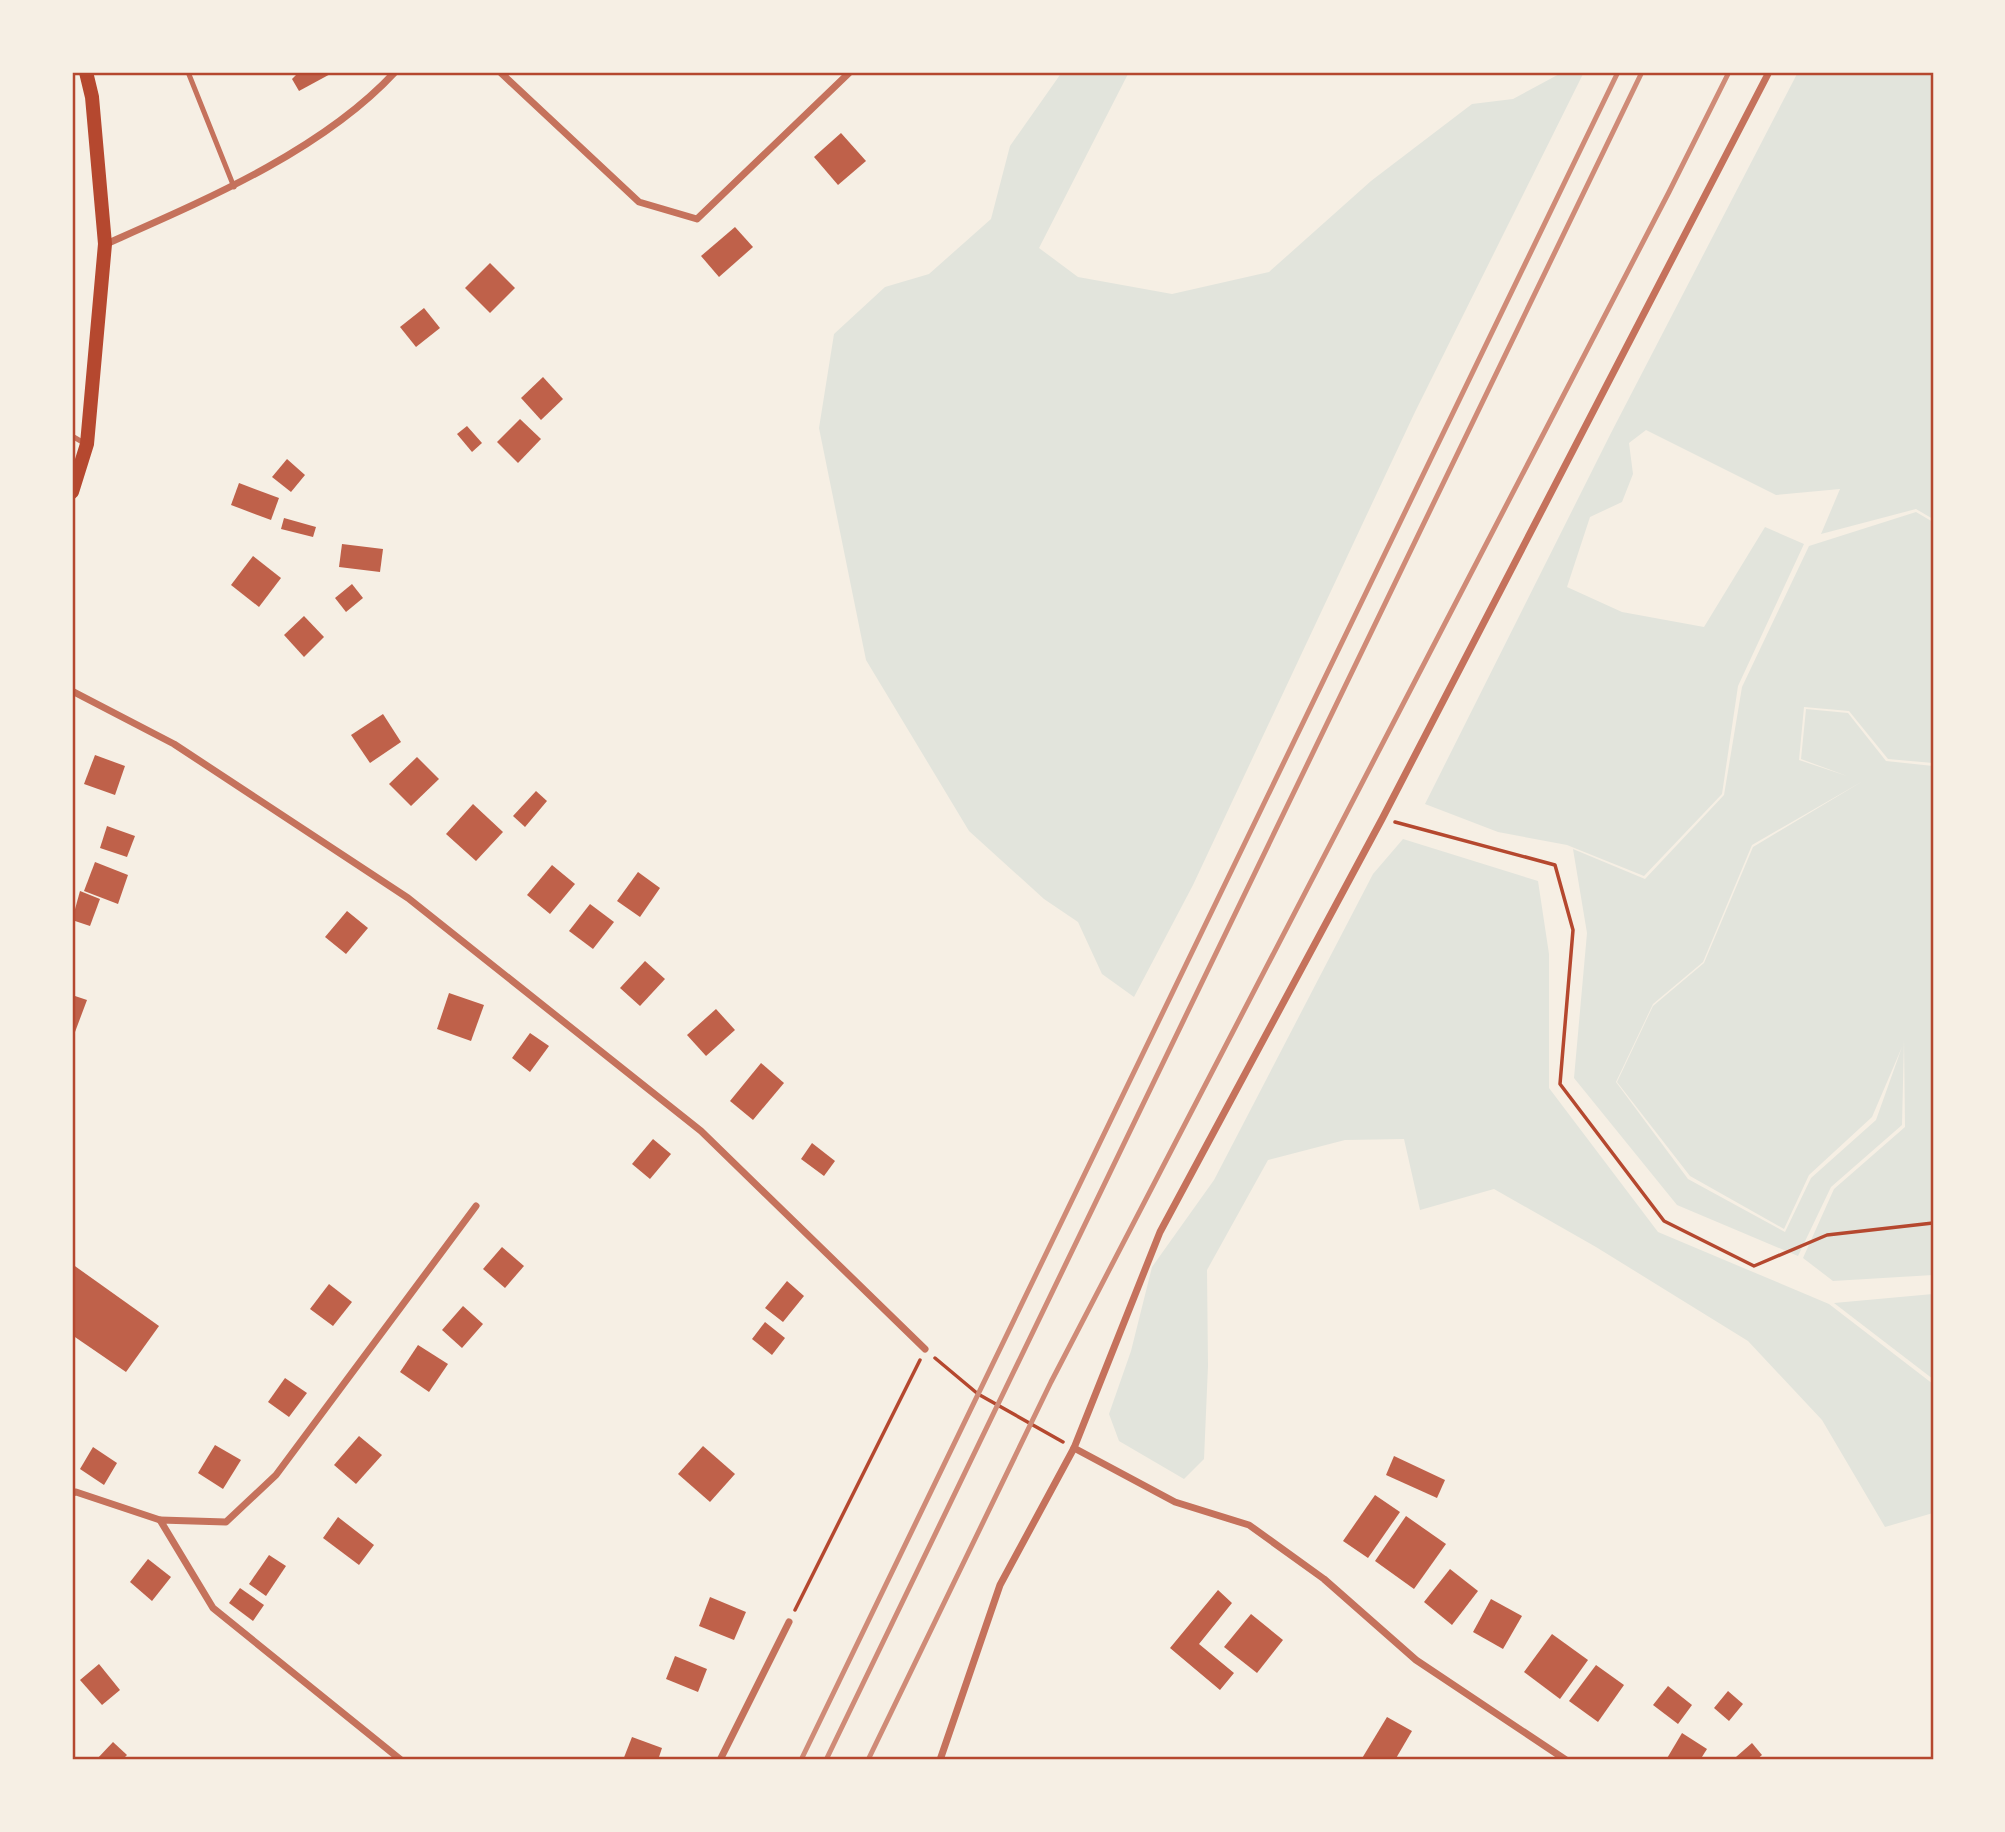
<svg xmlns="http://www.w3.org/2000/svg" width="2005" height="1832" font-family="'Noto Sans',sans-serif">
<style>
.green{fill:#e2e4dc;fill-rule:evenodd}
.building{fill:#bf614a}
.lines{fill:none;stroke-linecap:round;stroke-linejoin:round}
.path{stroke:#b5482f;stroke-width:3.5}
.service{stroke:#c5725c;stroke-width:5}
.minor{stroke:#c5725c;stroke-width:7}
.secondary{stroke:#b5482f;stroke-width:14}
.rail{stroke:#cf8b77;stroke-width:5}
.neatline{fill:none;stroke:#b5482f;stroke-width:2.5}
</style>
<rect width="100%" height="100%" fill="#f6efe4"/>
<g class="green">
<path d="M1062 72H1129L1039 248 1078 277 1172 294 1269 272 1371 181 1472 104 1513 99 1563 72H1584L1415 412 1193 885 1134 997 1102 974 1078 922 1044 899 969 831 866 660 819 428 834 334 885 287 929 274 991 219 1010 146Z"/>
<path d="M1798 72H1933V519L1916 509 1821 534 1840 489 1776 495 1646 430 1629 443 1633 474 1622 502 1590 517 1567 587 1622 612 1704 627 1765 527 1804 544 1738 686 1722 794 1644 876 1567 845 1498 832 1425 804 1611 433Z"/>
<path d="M1916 512 1933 522V763L1888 759 1849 711 1804 707 1799 760 1847 776 1801 759 1806 709 1848 713 1886 761 1933 766V1275L1833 1281 1803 1258 1834 1189 1905 1127 1904 1040 1902 1125 1831 1187 1798 1256 1677 1205 1574 1078 1587 933 1573 849 1645 879 1724 795 1742 687 1809 546ZM1863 781 1753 847 1704 963 1653 1006 1617 1082 1690 1176 1784 1229 1809 1175 1872 1117 1902 1047 1876 1120 1811 1178 1785 1232 1688 1179 1616 1082 1653 1004 1703 962 1752 845Z"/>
<path d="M1403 839 1538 881 1549 954V1088L1658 1232 1829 1304 1933 1384V1513L1885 1527 1822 1420 1748 1341 1596 1247 1494 1189 1420 1210 1404 1139 1345 1140 1268 1160 1207 1270 1208 1366 1204 1459 1184 1479 1119 1441 1109 1414 1131 1351 1152 1267 1214 1180 1373 874Z"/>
<path d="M1933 1294V1379L1834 1303Z"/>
</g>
<g class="building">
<path d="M299 72H334L299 91 292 79Z"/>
<path d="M841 133 866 161 838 185 814 157Z"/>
<path d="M735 227 753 247 719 277 701 256Z"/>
<path d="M490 263 515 288 490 313 465 288Z"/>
<path d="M424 308 440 328 416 347 400 327Z"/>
<path d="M543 377 563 399 541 420 521 398Z"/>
<path d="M520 419 541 439 518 463 497 442Z"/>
<path d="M467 426 482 443 472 452 457 434Z"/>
<path d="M287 459 305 475 291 492 272 477Z"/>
<path d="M239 483 279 498 271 520 231 505Z"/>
<path d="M284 518 316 527 313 537 281 529Z"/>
<path d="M342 544 383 549 380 572 339 567Z"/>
<path d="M253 556 281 578 259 607 231 585Z"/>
<path d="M352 584 363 598 346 612 335 598Z"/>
<path d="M304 616 324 637 304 657 284 635Z"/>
<path d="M383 714 401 742 370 763 351 735Z"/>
<path d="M95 755 125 766 115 795 84 784Z"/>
<path d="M417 757 439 779 411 806 389 784Z"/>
<path d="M536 791 547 801 525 827 513 816Z"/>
<path d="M473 804 503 832 476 861 446 834Z"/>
<path d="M107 826 135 836 127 857 100 848Z"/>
<path d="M95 862 128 875 118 904 84 891Z"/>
<path d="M552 865 575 884 550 914 527 895Z"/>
<path d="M638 872 660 888 640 917 617 901Z"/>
<path d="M80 891 100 899 90 926 72 920Z"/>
<path d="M590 904 614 922 593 949 569 931Z"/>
<path d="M347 911 368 928 346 954 325 937Z"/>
<path d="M645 961 665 979 640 1006 620 988Z"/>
<path d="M449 993 484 1005 471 1041 437 1029Z"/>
<path d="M72 995 87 1000 72 1040Z"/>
<path d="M716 1009 735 1030 706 1056 687 1035Z"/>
<path d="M530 1033 549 1046 530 1072 512 1058Z"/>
<path d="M761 1063 784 1083 753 1120 730 1101Z"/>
<path d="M653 1139 671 1154 650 1179 632 1164Z"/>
<path d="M812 1143 835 1161 824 1176 801 1159Z"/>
<path d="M502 1247 524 1266 505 1288 483 1269Z"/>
<path d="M72 1264 159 1326 126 1372 72 1335Z"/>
<path d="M787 1281 804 1296 783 1322 765 1308Z"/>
<path d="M329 1284 352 1302 333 1326 310 1309Z"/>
<path d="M463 1306 483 1324 462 1348 442 1330Z"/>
<path d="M765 1322 785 1338 772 1355 752 1339Z"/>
<path d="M418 1345 448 1364 429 1392 400 1372Z"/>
<path d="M285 1378 307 1393 289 1417 268 1402Z"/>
<path d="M359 1436 382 1455 356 1484 334 1465Z"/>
<path d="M215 1445 241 1460 223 1489 198 1473Z"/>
<path d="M703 1446 735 1474 710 1502 678 1474Z"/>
<path d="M93 1447 117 1463 104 1485 80 1469Z"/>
<path d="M1394 1456 1445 1480 1437 1498 1386 1475Z"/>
<path d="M1375 1495 1400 1512 1368 1558 1343 1541Z"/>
<path d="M1406 1516 1446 1544 1414 1589 1375 1561Z"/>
<path d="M338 1517 374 1545 359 1565 323 1538Z"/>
<path d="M269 1555 286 1566 266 1596 249 1584Z"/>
<path d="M148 1559 171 1577 152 1601 130 1582Z"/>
<path d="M1450 1569 1478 1591 1452 1625 1424 1602Z"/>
<path d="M240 1588 264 1605 253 1621 229 1603Z"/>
<path d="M1218 1590 1232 1603 1199 1644 1234 1673 1220 1690 1170 1648Z"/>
<path d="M710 1597 746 1612 734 1640 699 1626Z"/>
<path d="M1491 1599 1522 1616 1503 1649 1473 1632Z"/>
<path d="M1251 1614 1283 1640 1257 1673 1224 1647Z"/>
<path d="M1552 1634 1588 1660 1560 1699 1524 1672Z"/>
<path d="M675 1656 707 1669 698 1692 666 1679Z"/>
<path d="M99 1664 120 1690 102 1705 80 1680Z"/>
<path d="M1596 1665 1624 1685 1598 1722 1569 1701Z"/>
<path d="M1668 1686 1692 1705 1678 1724 1653 1705Z"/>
<path d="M1728 1691 1743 1704 1729 1721 1714 1708Z"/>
<path d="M1387 1717 1412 1731 1395 1760H1361Z"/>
<path d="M1682 1733 1707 1749 1700 1760H1666Z"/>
<path d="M632 1737 662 1748 658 1760H623Z"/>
<path d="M113 1742 127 1755 122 1760H96Z"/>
<path d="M1752 1743 1762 1755 1756 1760H1739L1736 1757Z"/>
</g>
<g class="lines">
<g class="path">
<path d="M1395 822 1555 865 1573 930 1560 1084 1664 1221 1754 1266 1827 1235 1933 1223"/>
<path d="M935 1358 978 1394 1063 1442"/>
<path d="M795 1610 920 1360"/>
</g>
<g class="service">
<path d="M188 72 234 187"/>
<path d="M72 436 84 443"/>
</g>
<g class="minor">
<path d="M500 72 639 202 697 219 850 72"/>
<path d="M106 244C203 201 322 151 395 72"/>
<path d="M72 691 174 744 408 898 701 1131 925 1349"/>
<path d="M1074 1448 1175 1502 1249 1525 1324 1579 1416 1660 1566 1760"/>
<path d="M72 1493 76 1492 160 1520"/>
<path d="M401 1760 213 1608 160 1520 226 1522 276 1475 476 1206"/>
<path d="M720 1760 789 1622"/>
<path d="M940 1760 1000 1585 1074 1448 1160 1232 1382 819 1769 72"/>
</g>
<path class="secondary" d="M72 492 87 444 105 244 92 97 86 72"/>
<g class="rail">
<path d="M801 1760 1618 72"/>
<path d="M826 1760 1642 72"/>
<path d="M868 1760 1051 1382 1669 192 1729 72"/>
</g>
</g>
<rect width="2005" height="1832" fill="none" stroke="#f6efe4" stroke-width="147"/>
<rect x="74" y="74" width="1858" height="1684" class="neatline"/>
</svg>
